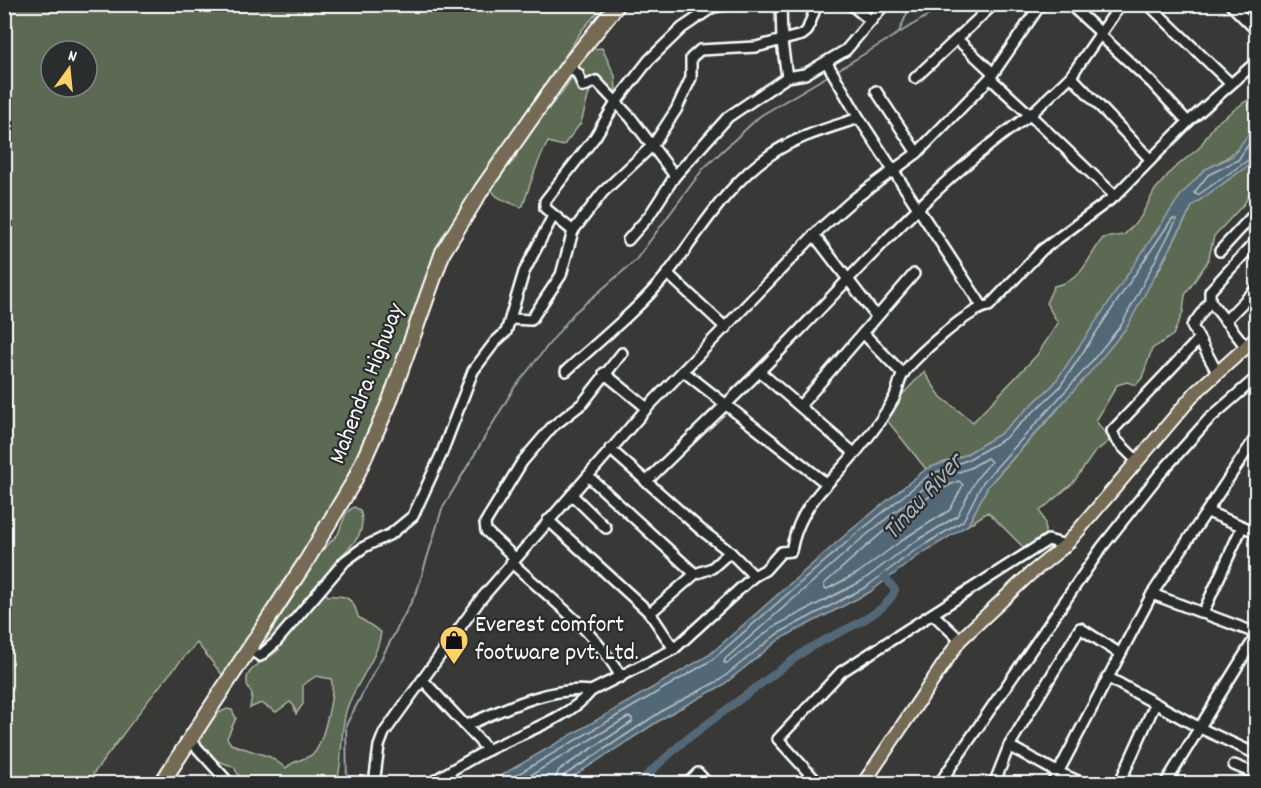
<svg xmlns="http://www.w3.org/2000/svg" width="1261" height="788" font-family="Dekko,sans-serif">
<style>
.green{fill:#5b6a52;stroke:#adb4a8;stroke-width:1.5;fill-rule:evenodd}
.water{fill:#536776;stroke:#98a4ad;stroke-width:1.5}
.lines{fill:none;stroke-linecap:round;stroke-linejoin:round}
.shore{stroke:#bac2c8;stroke-width:1.5}
.stream{stroke:#98a4ad;stroke-width:2}
.canal{stroke:#536776;stroke-width:8}
.minor-casing{stroke:#fff;stroke-width:14}
.major-casing{stroke:#fff;stroke-width:16}
.highway-casing{stroke:#fff;stroke-width:18}
.minor{stroke:#2a2d2e;stroke-width:9}
.major{stroke:#756b52;stroke-width:12}
.highway{stroke:#756b52;stroke-width:14}
.labels{text-anchor:middle;dominant-baseline:central;stroke-width:4.5;stroke-linejoin:round;paint-order:stroke}
.street-label{font-size:24px;fill:#fff;stroke:#2a2d2e}
.poi-label{font-size:24px;fill:#fff;stroke:#2a2d2e;text-anchor:start}
.water-label{font-size:26px;font-style:italic;fill:#a9b3ba;stroke:#2a2d2e}
</style>
<rect width="100%" height="100%" fill="#383836"/>
<filter id="ink" filterUnits="userSpaceOnUse"><feTurbulence type="fractalNoise" baseFrequency=".0167" numOctaves="2"/><feDisplacementMap in="SourceGraphic" scale="12" xChannelSelector="R" yChannelSelector="G"/><feConvolveMatrix kernelMatrix="1 2 1 2 8 2 1 2 1" color-interpolation-filters="sRGB"/></filter>
<g filter="url(#ink)">
<g class="green">
<path d="M5 5H604L582 30 440 248 417 302 375 424 337 502 223 676 197 643C156 686 123 736 86 783L5 784ZM51 51H87V87H51Z"/>
<path d="M602 48 615 76 616 89 614 91 600 83 591 86 581 123 563 146 548 142C537 162 530 184 523 206L520 207C509 201 492 199 491 186L516 158 518 145 563 91 582 61 593 49Z"/>
<path d="M1246 101H1256C1256 140 1236 155 1204 170L1054 384 1000 434 965 455 926 469 886 419 898 399 924 372 941 397 973 422 1037 355 1058 323 1046 303 1054 286C1084 280 1086 260 1103 238L1124 235 1140 218 1155 190 1172 170 1199 148 1215 124Z"/>
<path d="M1256 160V182L1244 204 1214 236 1208 261 1185 295 1183 312 1173 335 1152 349 1142 378 1136 385 1127 382 1117 385 1096 421 1110 440 1094 453 1073 483 1040 511 1045 523V538L1027 551 988 512 968 525 988 486 1058 409 1159 270 1193 205Z"/>
<path d="M354 507 360 510C369 539 346 547 331 567 327 573 324 581 320 588L328 596C346 595 354 598 358 617L381 632C377 661 356 682 347 708 339 733 344 757 337 781L249 783 239 776 234 767C215 759 209 763 200 741L214 715 227 709 232 710 236 718 227 738 231 744 270 757 286 768C294 759 308 760 315 752 323 741 336 690 331 679L316 676 303 685V704L296 714 294 706 290 702 276 712 261 703 250 708 252 694C235 671 263 663 279 650L276 645 264 643 320 553 338 534 346 513Z"/>
</g>
<path class="water" d="M1256 117V160L1193 205 1127 327 1092 370 988 486 968 525 918 556 870 592 780 639 723 685 668 715 563 783H488L709 655 851 530 926 469 965 455 1000 434 1054 384 1180 196 1204 170 1233 156 1251 130Z"/>
<g class="lines">
<g class="shore">
<path d="M1256 133 1238 160 1208 175 1194 193 1198 195 1251 158 1256 157"/>
<path d="M987 458 991 462 977 478 957 516 910 545 862 581 773 627 728 663H724L725 659 859 541 933 481 970 468Z"/>
<path d="M959 481 963 485 950 510 905 538 858 573 827 589 824 588V584C859 553 917 497 959 481Z"/>
<path d="M501 784 712 660 855 535 929 475 967 460 1004 439 1059 388 1172 219H1177L1122 324 1088 366 983 482 963 521 914 551 866 587 777 634 720 680 665 709 585 762 563 776 561 784"/>
<path d="M516 784 628 717 632 718V722L559 770 553 784"/>
</g>
<g class="stream">
<path d="M899 32 911 4"/>
<path d="M836 71 947 4"/>
<path d="M347 784 346 725 417 591 442 509 514 388 574 313 635 261 703 169 760 116 831 74"/>
</g>
<path class="canal" d="M637 784 683 742 805 651C828 635 886 617 895 590L885 577"/>
<g class="minor-casing">
<g id="minor">
<path d="M781 4 782 42 787 77"/>
<path d="M850 4 871 21"/>
<path d="M1069 4 1100 32"/>
<path d="M1148 4 1230 83"/>
<path d="M1230 4 1256 30"/>
<path d="M1099 34 1152 83 1188 122"/>
<path d="M959 41 993 73"/>
<path d="M568 66 578 74 583 87 596 81 631 118 675 176"/>
<path d="M1071 76 1150 159"/>
<path d="M915 78 994 4"/>
<path d="M990 78 1041 4"/>
<path d="M876 91 917 153"/>
<path d="M859 118 982 306"/>
<path d="M573 231 545 208V201L595 137 617 101 649 60 682 28 713 7 730 4"/>
<path d="M814 235 876 316"/>
<path d="M628 240 649 216 675 176 728 117 787 77 805 74 846 50 885 4"/>
<path d="M1220 251 1256 212"/>
<path d="M667 273 726 328"/>
<path d="M1210 301 1246 347"/>
<path d="M512 319 531 320 561 275 573 231 603 192 653 145 676 110 691 78V58L700 50 756 47 802 35 807 31 817 4"/>
<path d="M1225 321 1256 289"/>
<path d="M863 333 903 374"/>
<path d="M566 371C600 340 639 309 668 273 699 233 727 184 770 155 795 137 829 128 859 118L827 63"/>
<path d="M683 371 827 484C851 459 876 431 893 400 898 392 898 382 903 374 913 358 972 306 989 306L1042 250 1115 196 1188 122 1256 62"/>
<path d="M760 372 855 454"/>
<path d="M1217 372 1192 326 1210 301V291L1256 241"/>
<path d="M604 373 647 408"/>
<path d="M800 406 914 274"/>
<path d="M610 449 700 529 730 552 754 576"/>
<path d="M1136 460 1116 440 1112 431 1198 340"/>
<path d="M588 476 695 574"/>
<path d="M646 482C696 432 749 384 798 332 871 256 942 175 1030 115L1115 196"/>
<path d="M572 495 606 528"/>
<path d="M1208 512 1256 532"/>
<path d="M548 520 650 613 674 649"/>
<path d="M515 558 486 531 485 523 522 462 552 427 583 403 622 353"/>
<path d="M511 562C549 598 596 631 621 677"/>
<path d="M1152 594 1256 633"/>
<path d="M650 613 695 574 712 568 730 552"/>
<path d="M1203 613 1242 527"/>
<path d="M933 614 960 640"/>
<path d="M249 649 260 656 275 643 345 561 364 547 391 534 413 516 441 455 473 371 495 342 506 332 524 272 553 216"/>
<path d="M1107 677 1200 728 1256 754"/>
<path d="M423 680 488 750"/>
<path d="M467 725C504 709 550 686 591 691"/>
<path d="M190 740 230 784"/>
<path d="M1234 765 1256 774"/>
<path d="M374 784 379 746 384 733 480 600 647 408 821 228 854 199 917 153 990 78 1030 115 1071 76 1121 4"/>
<path d="M429 784C449 772 469 759 490 749 521 733 570 718 591 691L674 649 754 576 765 570 781 552 791 551C796 524 808 504 827 484"/>
<path d="M687 784 698 773 708 784"/>
<path d="M819 784 778 739 841 672 1048 540 1066 545"/>
<path d="M939 784 1102 547 1159 475 1208 420 1256 378"/>
<path d="M994 784 1009 746"/>
<path d="M1052 784 1152 594 1256 437"/>
<path d="M1085 784 1057 772 1009 746 1080 628 1119 653"/>
<path d="M1119 784 1155 704"/>
<path d="M1165 784 1256 636"/>
</g>
</g>
<g class="major-casing">
<path id="major" d="M863 784 960 640 1030 574 1066 545 1196 392 1256 338"/>
</g>
<g class="highway-casing">
<path id="highway" d="M161 784 307 560 354 481 389 403 443 252 482 189 568 66 618 4"/>
</g>
<use href="#minor" class="minor"/>
<use href="#major" class="major"/>
<use href="#highway" class="highway"/>
</g>
</g>
<defs>
<g id="shop-pin" transform="scale(1.5)"><path d="M0 17L-7.5 6A9.5 9.5 0 1 1 7.5 6Z" fill="#ffd166" stroke="#2a2d2e"/><path d="M-5-2.5h2.3a2.7 3.5 0 0 1 5.4 0H5L5.5 6h-11ZM-1.5-2.5h3a1.5 2.3 0 0 0-3 0Z" fill="#111"/></g>
</defs>
<g fill-rule="evenodd">
<use href="#shop-pin" x="454" y="640"/>
</g>
<g class="labels">
<g class="street-label">
<text transform="translate(368 384) rotate(-69)">Mahendra Highway</text>
</g>
<g class="poi-label">
<text x="475" y="626">Everest comfort<tspan x="475" dy="28">footware pvt. Ltd.</tspan></text>
</g>
<g class="water-label">
<text transform="translate(924 498) rotate(-48)">Tinau River</text>
</g>
</g>
<rect width="1261" height="788" fill="none" stroke="#2a2d2e" stroke-width="24"/>
<rect x="12" y="12" width="1237" height="764" fill="none" stroke="#fff" stroke-width="2" filter="url(#ink)"/>
<g transform="translate(69 69) rotate(15)"><circle r="28" fill="#2a2d2e" stroke="#7f8182" stroke-width="1.5"/>
<path d="M0-4.5L10 22L0 15L-10 22Z" fill="#ffd166"/>
<text y="-9" font-size="16" font-weight="bold" text-anchor="middle" fill="#ffffff">N</text>
</g>
</svg>
